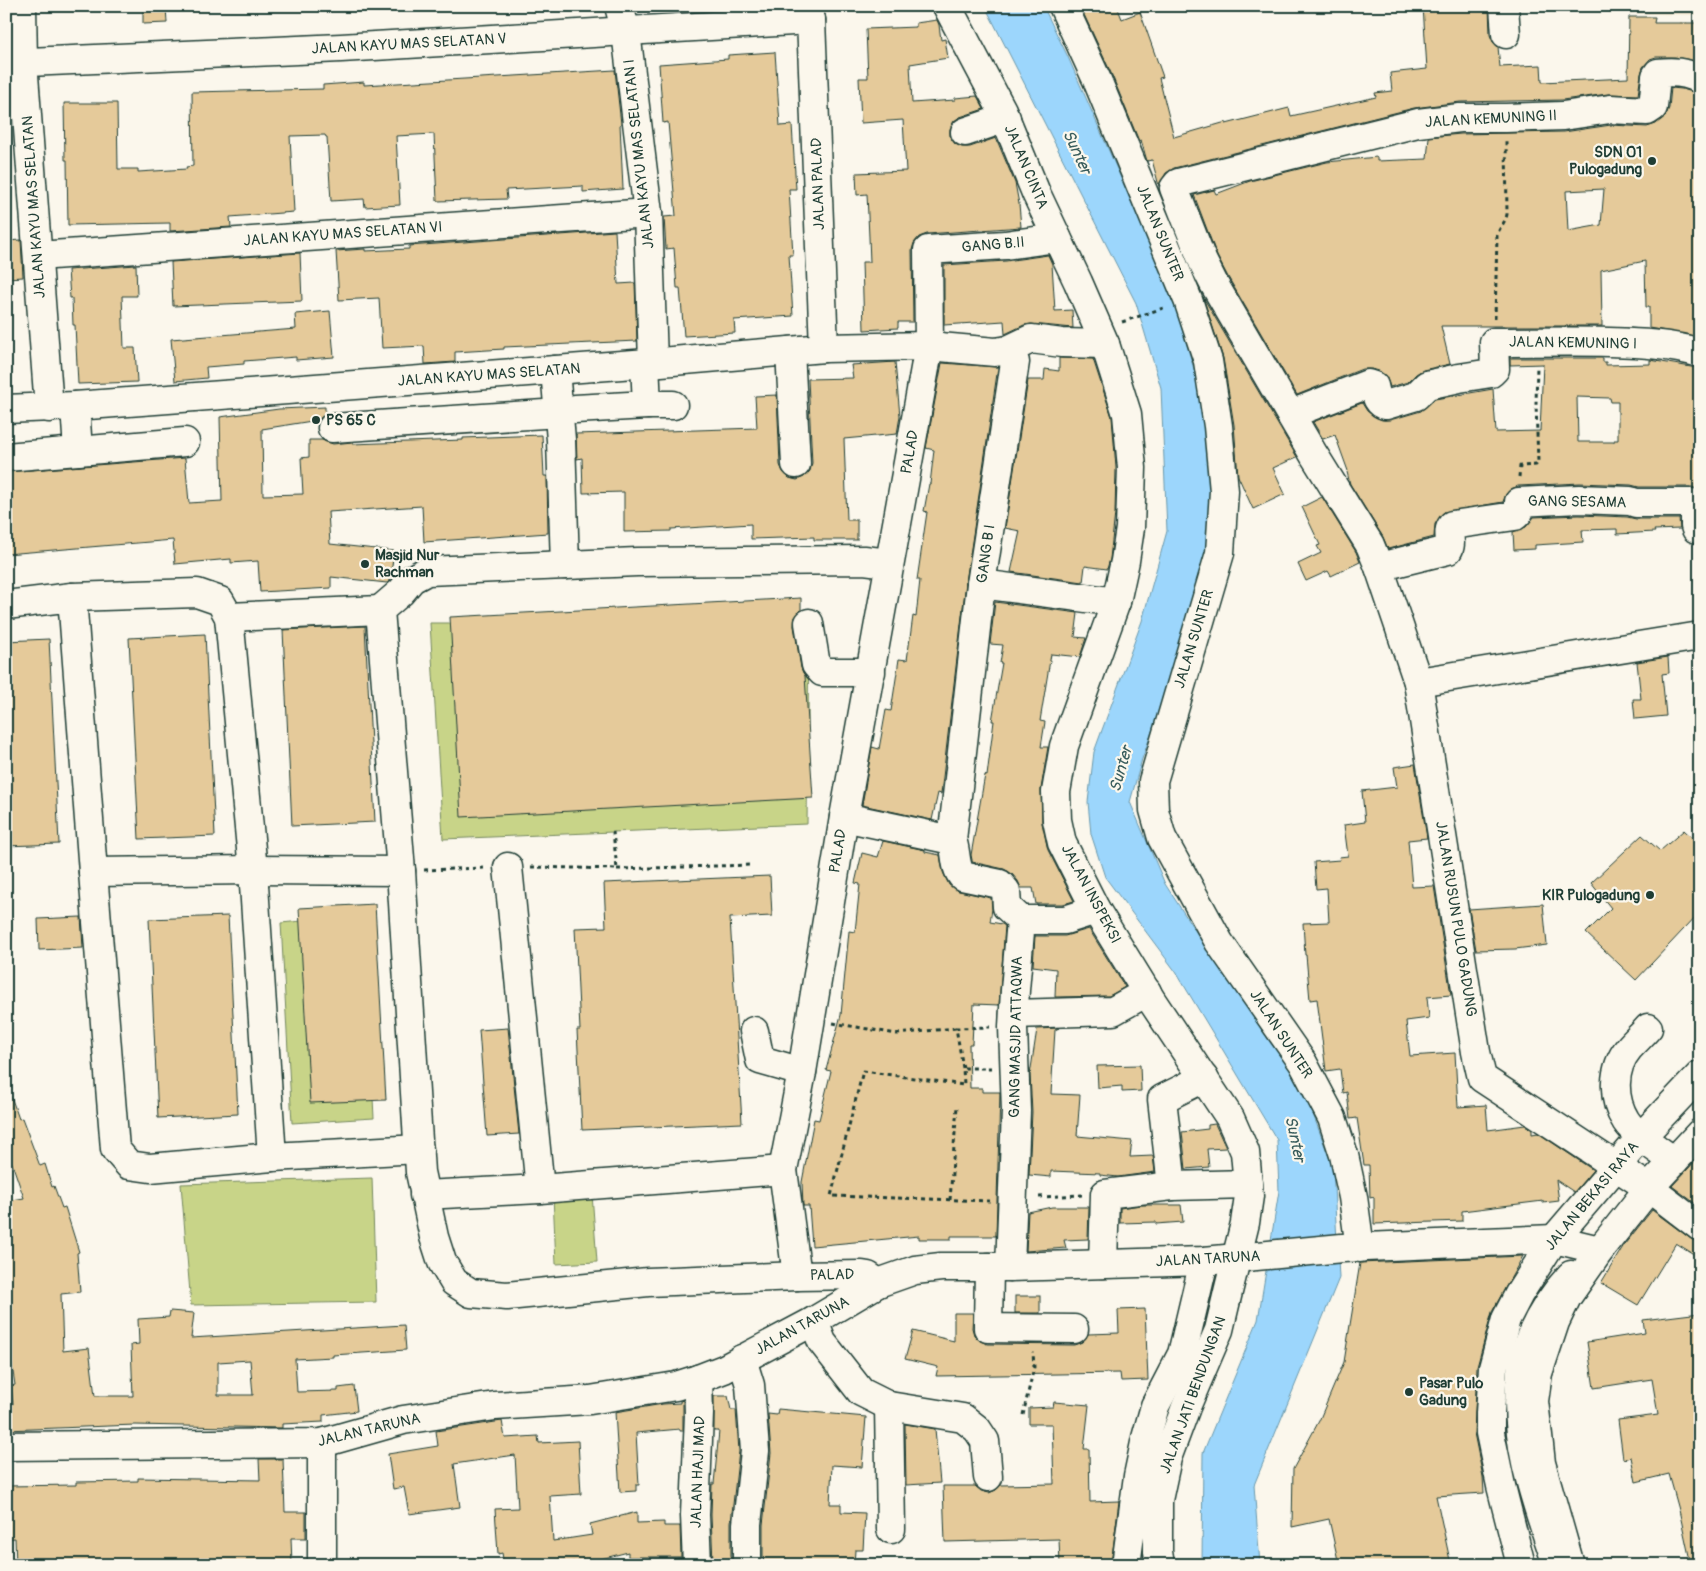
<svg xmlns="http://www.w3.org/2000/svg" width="1706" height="1571" font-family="Pangolin,sans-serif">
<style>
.built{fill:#f4ead3}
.green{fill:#c8d488;stroke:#74885e}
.water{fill:#9cd6fc;stroke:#6a99ac}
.building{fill:#e5ca9a;stroke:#1f3d34;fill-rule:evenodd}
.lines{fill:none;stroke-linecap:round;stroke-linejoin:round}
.minor-casing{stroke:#1f3d34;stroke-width:31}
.major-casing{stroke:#1f3d34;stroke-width:31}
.path{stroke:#1f3d34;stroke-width:3;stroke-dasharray:4 4;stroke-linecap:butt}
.minor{stroke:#fbf7ec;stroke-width:28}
.major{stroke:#fbf7ec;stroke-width:28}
.poi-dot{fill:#1f3d34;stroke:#fbf7ec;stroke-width:2}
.labels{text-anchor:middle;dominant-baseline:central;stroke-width:4.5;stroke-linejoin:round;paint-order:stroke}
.street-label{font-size:15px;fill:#1f3d34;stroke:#fbf7ec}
.poi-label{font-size:15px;font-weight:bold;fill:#1f3d34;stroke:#fbf7ec;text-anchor:start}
.water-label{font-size:16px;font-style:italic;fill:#385c5c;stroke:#fbf7ec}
</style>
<rect width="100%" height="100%" fill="#fbf7ec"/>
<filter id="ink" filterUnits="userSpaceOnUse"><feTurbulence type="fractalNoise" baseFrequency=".02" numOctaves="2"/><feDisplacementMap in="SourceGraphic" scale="10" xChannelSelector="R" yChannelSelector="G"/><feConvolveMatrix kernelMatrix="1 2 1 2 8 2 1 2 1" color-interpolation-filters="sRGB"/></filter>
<g filter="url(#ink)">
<path class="built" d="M1608 6H1700V15L1608 13Z"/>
<g class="green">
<path d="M430 623H809L807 824 443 839Z"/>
<path d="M364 915 374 1118 292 1123 281 923Z"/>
<path d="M372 1178 376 1302 191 1305 181 1184Z"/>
<path d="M592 1194 597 1262 556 1264 553 1195Z"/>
</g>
<path class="water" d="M985 6H1043L1068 57 1172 295 1207 413 1219 517 1188 633 1142 759 1130 802 1165 884 1209 952 1291 1055 1333 1168 1339 1278 1254 1485 1260 1565H1202L1203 1453 1258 1320 1279 1191 1277 1140 1176 972 1105 877 1091 834 1088 802 1094 752 1142 621 1167 531 1161 388 1136 303Z"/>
<g class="building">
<path d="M143 6H166L167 23 143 24Z"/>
<path d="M1080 6H1117L1122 19 1140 12 1163 77 1159 78 1174 137 1226 122V124L1289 108 1291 116 1376 97 1375 93 1392 91 1390 73 1427 69 1423 6H1489L1490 35 1493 42 1498 47 1500 67 1541 65 1542 82 1628 78 1629 17H1655L1654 23H1700V62L1675 57H1656L1650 59 1643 67 1641 74 1638 95 1608 94 1562 100 1460 102 1414 108 1174 168 1166 173 1159 186 1152 160 1147 161 1141 140 1139 141 1111 73Z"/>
<path d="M937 20 939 25 941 40 945 39 948 58 910 64 912 103 955 100V98L977 96 984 109 960 117 954 121 950 129V137L955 144 962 147H970L996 138 1015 183 1019 204 1021 227 927 234 919 237 914 243 912 250 913 322H898V328L864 330 862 262H870L869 237 867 194 857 195 856 173 906 171 903 120 861 123 859 78H868L866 29 916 27V23Z"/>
<path d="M775 52 780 126 792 125 796 189H789L793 255H789L793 316 734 320 735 333 684 336 680 288H677L674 248 666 249 664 217 676 216 668 122 663 123 659 64 728 59V55Z"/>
<path d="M615 70 621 124H620L623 189 583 192V186L506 190 507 199 437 201 434 134 396 136 400 205 365 207 364 199 331 201 327 137H326L325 135 290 136 294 212 230 217 231 227 170 231V223L68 225 67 160H65L64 103H117L118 169H138V172L187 169 186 167 193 166 192 92 323 89V85L364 82V85Z"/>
<path d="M1671 88 1682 89 1700 94V337L1649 328V307H1646L1645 261 1601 270 1602 326H1441L1450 364 1423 370 1416 374 1408 382 1390 387 1386 376 1379 371 1372 369H1362L1297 395 1228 277 1217 256 1194 195 1214 190 1216 194 1250 181 1327 162 1377 157V161L1427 159 1429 137 1461 134 1564 132 1611 125 1647 127 1656 124 1666 115 1669 108ZM1604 189 1601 225 1568 231 1566 191Z"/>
<path d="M615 231 618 284 635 283 637 341 504 347V349L455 352V362L425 364 424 346 382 348 379 298 339 300 336 251 365 249V251L409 249V246Z"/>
<path d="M21 240 23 277 6 278V241Z"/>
<path d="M300 253 302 301 173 306 171 262Z"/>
<path d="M1048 255 1052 264 1055 311 1072 310 1073 328 1032 324 1024 325 1005 334 1004 321 944 325V265L1006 261Z"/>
<path d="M136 265 137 296H122L124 348H135L137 382 78 384 75 325H73L72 298H70L68 270Z"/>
<path d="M1203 297 1297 457 1273 468 1285 494 1253 509 1238 476 1234 425 1223 358Z"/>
<path d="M330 311 334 357 296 360V357L244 361V364L206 367 207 378 175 381 171 339 296 329 295 314Z"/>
<path d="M1059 358 1093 359 1112 417 1116 468 1115 513 1110 559 1107 569 1085 566 1083 582 1011 572 1020 531 1005 528 1028 380H1044L1045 369 1059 371Z"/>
<path d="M1510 358H1603V362H1606V365L1650 364V360L1697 368 1698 418H1700V490L1692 487H1639L1631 485 1580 483 1518 486 1511 489 1506 494 1503 502 1444 512 1435 524 1434 537 1388 549 1383 537 1350 484 1347 472 1348 471 1335 435 1323 439 1313 422 1362 403 1367 411 1375 417 1382 420H1390L1421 411 1435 399 1493 389 1496 432 1540 431 1543 364 1510 365ZM1577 397 1610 398 1611 402H1618V440H1614V442H1578Z"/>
<path d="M895 362 900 416 897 434 844 439 847 520H857V540H814V537L751 539V524L671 529V531L624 532V492L583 493 582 458 577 459 576 434 757 428 755 396 777 395 780 465 783 472 789 478 797 480 804 477 810 471 812 463 808 379 853 378 851 365Z"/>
<path d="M942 363 998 367 966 582 941 794 938 793 932 820 862 805 872 747 879 749 886 710 891 711 899 659 907 660 913 616 916 617 920 580H917L927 512 924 511 929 484H930L934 450 926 448Z"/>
<path d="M325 407V414L318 420 262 429 263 495 303 494 301 458 309 457V440H322L333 444 352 442V444L463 440V438L542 435 544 476H547L548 533 424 542 422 506 328 512 330 544 394 551 390 581 387 583 331 577V588L260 592 258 561 231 563V559L175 564 173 540 6 554V472L185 458 189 503 222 501 220 417 279 409Z"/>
<path d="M1322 497 1356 552 1360 562 1331 576 1328 571 1306 581 1298 564 1321 553 1317 546 1320 545 1302 507Z"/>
<path d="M1579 515 1627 517 1636 519H1679L1680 529 1654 530 1655 532 1617 534V529L1582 530 1583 542 1535 545V549L1514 550 1513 532 1526 527 1534 517Z"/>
<path d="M801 598V610L795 617 794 626 801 668 805 676 813 798 461 817 450 617Z"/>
<path d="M995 602 1078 613 1075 637 1086 638 1080 657 1051 654 1040 721 1045 722 1041 747H1048L1041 789 1042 823 1048 850 1074 901 1063 904H1036L1033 888H1021L1018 881 1012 874 1004 869 972 862V860L971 855 985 775 987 776 994 721H992L1002 663H1000L1003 645 990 644Z"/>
<path d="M365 626 375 822 292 826 283 630Z"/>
<path d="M205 634 215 836 139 839 129 638Z"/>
<path d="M49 639 59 844 6 846V641Z"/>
<path d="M1668 657 1669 673 1662 674 1666 716 1635 719 1633 699H1641L1637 662Z"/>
<path d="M1415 764 1427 838 1408 840 1412 887 1434 886 1451 995 1427 997 1429 1018 1406 1021 1410 1056 1455 1053 1458 1107 1486 1105 1488 1130 1525 1125 1532 1130V1134L1538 1133 1593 1170 1574 1192 1556 1180 1559 1201 1543 1203V1201L1462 1211V1221L1374 1224V1197L1370 1198 1369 1165H1364L1357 1118 1350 1119 1347 1092 1343 1093 1340 1069 1326 1071 1317 999 1310 1000 1306 955H1305L1303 923 1329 922 1327 888 1316 889 1314 862 1340 860 1339 857 1348 856 1344 825 1365 822 1362 791 1397 787 1394 767Z"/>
<path d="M1684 830 1700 845V912L1636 980 1586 933 1611 908 1591 883 1642 835 1660 851Z"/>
<path d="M883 841 925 850V852L940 855 943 872 949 885 959 891 991 898 992 909 990 922 1002 924 1005 926 999 1005 974 1004 972 1044H969L970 1088H982V1092H1000L996 1236H951V1239H919V1236L812 1246 809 1206H803L802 1182 814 1119 819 1120 831 1071 826 1070 841 1015 849 931 855 932 860 884 855 883 862 853 878 857Z"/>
<path d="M770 876 772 916 730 918 742 1123 582 1130 577 1030H580L575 928 606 927 604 883Z"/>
<path d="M375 904 386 1100 310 1103 299 908Z"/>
<path d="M1543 904 1547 945 1515 949 1476 950 1469 909Z"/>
<path d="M228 916 238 1114 158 1118 149 919Z"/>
<path d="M81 917 83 948 39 950 38 919Z"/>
<path d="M1089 929 1125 987 1109 996 1055 997 1056 969 1033 966 1035 936H1065Z"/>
<path d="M508 1028 519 1134 487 1136 479 1030Z"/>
<path d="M1059 1028 1055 1030 1051 1094 1080 1095 1077 1136 1132 1141 1130 1157 1153 1156 1155 1172 1118 1177 1100 1175V1173L1051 1171V1177L1029 1175 1032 1112 1030 1075 1037 1029Z"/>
<path d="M1140 1065 1141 1091 1122 1092V1086L1098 1088 1097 1066Z"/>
<path d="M8 1088 19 1119 22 1118 40 1166 45 1164 52 1187 54 1186 62 1208 65 1207 79 1252 77 1253 80 1292 61 1294 63 1351 89 1348 95 1396H133L131 1345 139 1344 138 1319 169 1317 170 1311 194 1313 191 1338 404 1325 406 1350 333 1355V1357L295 1359 297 1392 338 1391V1388L354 1386 357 1411 323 1415V1422L282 1424V1428L135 1425 6 1430V1405L13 1404 11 1386 15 1385 10 1352H9L6 1320V1201L24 1198 6 1146V1089ZM250 1360 253 1395H218V1362Z"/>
<path d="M1215 1124 1226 1148 1207 1149 1209 1167 1186 1169 1182 1132 1208 1129V1125Z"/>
<path d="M1700 1156V1207L1672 1186Z"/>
<path d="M1141 1205H1181L1183 1222 1156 1224V1222L1120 1223V1208Z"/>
<path d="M1052 1207H1089L1088 1239 1064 1240 1066 1248 1026 1251 1028 1212Z"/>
<path d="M1652 1210 1691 1239 1700 1242V1258L1676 1243 1638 1305 1601 1283 1624 1245Z"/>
<path d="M1523 1256 1492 1312 1477 1367 1474 1433 1483 1477 1484 1493 1436 1496 1451 1565H1339L1329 1519 1292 1527 1293 1469 1319 1421 1344 1362 1360 1263Z"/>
<rect x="1015" y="1296" width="25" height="17"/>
<path d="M1145 1309 1148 1380 1121 1381 1120 1373 936 1376 938 1367 905 1359 913 1331 954 1341V1313H973L972 1328 974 1335 980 1341 987 1344 1074 1345 1082 1342 1088 1334 1119 1333 1118 1310Z"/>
<path d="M1700 1313V1565H1691L1679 1510 1669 1474 1636 1482 1631 1457 1623 1459 1618 1420 1658 1415 1652 1379 1594 1388 1587 1342 1645 1333 1643 1320Z"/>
<path d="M714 1396H728L731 1410H736L739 1451 731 1522V1562H713L711 1515 712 1484H714L719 1431H714Z"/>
<path d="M683 1400V1431H680V1429L636 1433 639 1485H636V1491L620 1492 615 1412 663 1404 680 1403V1401Z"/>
<path d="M1054 1402 1089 1405 1084 1449H1089L1090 1502 1119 1501 1111 1565H1060L1059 1539 945 1542 943 1486H975L981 1491 989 1493 996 1490 1001 1485 1054 1484 1052 1424H1029V1408L1053 1407Z"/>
<path d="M778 1409 866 1417 862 1467 832 1465 830 1504H841V1512L865 1513 863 1550H855L854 1565H763V1525L771 1453 768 1414 777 1415Z"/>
<path d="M502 1421 505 1438 538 1436 539 1443 578 1441 581 1494 550 1496 553 1541 592 1535 590 1524 637 1512V1523L664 1522V1526H680L681 1557H628V1552L593 1561V1563L578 1565H574V1562L552 1565H504L502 1553 498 1554 495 1509 518 1508 515 1455 454 1464 460 1507 409 1514 404 1487 393 1489 388 1454 438 1446 436 1431Z"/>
<path d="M905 1424 935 1429 940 1483 906 1485Z"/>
<path d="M259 1459H283L285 1512H306V1538H291L292 1565H16L15 1538 6 1539V1486L76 1485V1482L138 1481V1478L260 1480Z"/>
</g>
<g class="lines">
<g class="minor-casing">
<g id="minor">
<path d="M22 6 23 62 49 408"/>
<path d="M619 6 626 32 648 213 653 362"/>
<path d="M808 6 811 20 824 348"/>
<path d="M947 6 1002 110 1036 193 1078 282 1105 344 1127 414 1132 468 1130 528 1125 561 1116 602 1064 746 1056 792 1057 820 1062 843 1096 910 1152 1001 1230 1118 1245 1152 1249 1196 1245 1223 1228 1292 1219 1330 1186 1407 1167 1458 1158 1500V1552L1160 1565"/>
<path d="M1063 6 1097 80 1188 300 1208 361 1218 426 1224 491 1220 553 1153 781 1154 810 1162 838 1219 942 1303 1063 1332 1118 1344 1155 1353 1197 1360 1248"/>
<path d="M1504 6 1506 34"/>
<path d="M6 63 341 48 811 20"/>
<path d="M1700 79C1687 72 1673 71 1658 73L1656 76 1653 107 1647 111 1610 109 1563 116 1506 118H1460L1418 123 1178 183 1174 188 1203 262 1214 284 1314 455 1370 545 1379 567 1418 682 1476 1052 1482 1078 1649 1188 1700 1227"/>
<path d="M965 132 1006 118"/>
<path d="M38 256 648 213"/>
<path d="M1008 350 1031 339 1062 343 1105 344"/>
<path d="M790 351 796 464"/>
<path d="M555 370 561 440 565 565"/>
<path d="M647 405H673"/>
<path d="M75 406 78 451"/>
<path d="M6 409 75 406 661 362 824 348 929 346 995 352 1008 350 1015 362 981 584 952 840"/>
<path d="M575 409 647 405 645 363"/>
<path d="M1291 414 1368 384 1374 386C1376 394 1377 404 1386 405L1416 396 1427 385 1459 378 1491 373 1495 369 1494 342C1532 342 1571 341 1609 342 1640 343 1670 344 1700 353"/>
<path d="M332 428 559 413"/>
<path d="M6 457 185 442"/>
<path d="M1379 567 1448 550C1453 543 1446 532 1452 525L1515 516 1519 512V502L1579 499 1630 501 1636 503H1692L1695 505V526L1696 529H1700"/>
<path d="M981 584 1116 602"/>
<path d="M72 597 197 593 220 601 229 617 253 870 272 1157 419 1149"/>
<path d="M6 605 72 597 93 872 253 870 401 871"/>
<path d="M229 617 380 610"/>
<path d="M809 623 816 665 822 672H871"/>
<path d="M1418 682 1700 636"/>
<path d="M844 817 952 840C957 852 954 866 962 876L1000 884 1006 891 1007 907 1021 920 1015 990 1013 1027 1016 1111 1010 1267"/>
<path d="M508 867 540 1189"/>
<path d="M93 872 115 1149 129 1165 150 1168 272 1157"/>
<path d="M1021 920H1065L1096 910"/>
<path d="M1014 1014 1113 1011 1147 992"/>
<path d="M1648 1028C1642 1035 1635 1041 1629 1048 1612 1068 1612 1099 1626 1121 1637 1137 1659 1150 1674 1161"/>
<path d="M754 1031 760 1060 802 1072"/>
<path d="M1172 1186 1162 1099 1204 1078"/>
<path d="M424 1195 540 1189 783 1170"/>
<path d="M1103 1264 1105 1194 1172 1186 1248 1184"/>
<path d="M989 1267 988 1328 1074 1329"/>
<path d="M797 1276 648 1282 507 1296 471 1293 454 1282 442 1262 434 1237 420 1172 401 871 380 610 401 592 412 579 427 571 637 562 864 560 889 563"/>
<path d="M878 1283 868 1276 862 1275 797 1276 783 1170 802 1072 844 817 929 346 928 250 1005 245 1057 238"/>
<path d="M814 1321 822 1342 861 1392 889 1406 963 1418 977 1429 985 1441 988 1477"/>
<path d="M742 1359 750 1385 755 1451 747 1524V1565"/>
<path d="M889 1406 891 1529"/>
<path d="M322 1443V1565"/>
<path d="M6 1446 322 1443 403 1420 495 1406 590 1400 676 1386 698 1379 724 1369 814 1321 878 1283 915 1270 941 1267H1010L1204 1261 1342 1248 1554 1239 1600 1250"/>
<path d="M697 1565 695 1515 699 1414 698 1379"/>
<path d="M1126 1565 1138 1476 1146 1438 1155 1406 1182 1354 1204 1261"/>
<path d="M1557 1565C1538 1506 1514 1447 1520 1383 1521 1376 1521 1368 1522 1361 1531 1329 1549 1299 1571 1275"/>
</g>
</g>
<g class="major-casing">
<g id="major">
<path d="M1521 1565 1501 1486 1490 1433V1413L1493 1368 1506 1319 1519 1294 1554 1239 1642 1136 1700 1075"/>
<path d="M1570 1565 1541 1463 1534 1401 1538 1373 1555 1322 1567 1297 1600 1250 1649 1188 1700 1133"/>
</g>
</g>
<g class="path">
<path d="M1495 319 1497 236C1499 227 1506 222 1507 214L1506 141"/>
<path d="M1122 322 1166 307"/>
<path d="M1519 477 1520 466 1536 465 1538 462 1536 404 1537 365"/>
<path d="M531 867 617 869 613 832"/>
<path d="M617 869 750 865"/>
<path d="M424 870 485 868"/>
<path d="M833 1023 897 1034 956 1028"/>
<path d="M963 1068 956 1028 990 1027"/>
<path d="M1039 1197 1082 1195"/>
<path d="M950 1200 957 1106"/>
<path d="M990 1201 831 1196 863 1071 964 1085 963 1068H991"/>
<path d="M1023 1415 1034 1367 1033 1352"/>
</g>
<use href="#minor" class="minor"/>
<use href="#major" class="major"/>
</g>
</g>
<g class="poi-dot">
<circle cx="1652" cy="161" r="5"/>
<circle cx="316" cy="420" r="5"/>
<circle cx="365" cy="564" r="5"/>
<circle cx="1650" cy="895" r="5"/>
<circle cx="1409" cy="1392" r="5"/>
</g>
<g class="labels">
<g class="street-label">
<text transform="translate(409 44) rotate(-3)">JALAN KAYU MAS SELATAN V</text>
<text transform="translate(1491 119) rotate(-3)">JALAN KEMUNING II</text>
<text transform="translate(639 154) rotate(-96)">JALAN KAYU MAS SELATAN I</text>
<text transform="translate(1026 167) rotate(67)">JALAN CINTA</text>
<text transform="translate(818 184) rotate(-92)">JALAN PALAD</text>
<text transform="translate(34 207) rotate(-94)">JALAN KAYU MAS SELATAN</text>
<text transform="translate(1160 233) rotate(68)">JALAN SUNTER</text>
<text transform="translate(343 234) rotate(-4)">JALAN KAYU MAS SELATAN VI</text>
<text transform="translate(993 245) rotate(-5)">GANG B.II</text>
<text transform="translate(1573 343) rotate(1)">JALAN KEMUNING I</text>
<text transform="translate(489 375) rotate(-4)">JALAN KAYU MAS SELATAN</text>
<text transform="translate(910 452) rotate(-80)">PALAD</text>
<text transform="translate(1577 502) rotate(1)">GANG SESAMA</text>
<text transform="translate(986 554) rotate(-82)">GANG B I</text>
<text transform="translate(1194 639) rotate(-73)">JALAN SUNTER</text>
<text transform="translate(838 851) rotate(-81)">PALAD</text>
<text transform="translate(1091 894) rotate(62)">JALAN INSPEKSI</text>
<text transform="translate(1456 919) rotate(81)">JALAN RUSUN PULO GADUNG</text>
<text transform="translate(1281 1034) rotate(57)">JALAN SUNTER</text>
<text transform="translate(1016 1037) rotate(-89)">GANG MASJID ATTAQWA</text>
<text transform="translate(1592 1196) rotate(-50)">JALAN BEKASI RAYA</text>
<text transform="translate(1208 1259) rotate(-3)">JALAN TARUNA</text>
<text transform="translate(832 1275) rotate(-1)">PALAD</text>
<text transform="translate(802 1326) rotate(-29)">JALAN TARUNA</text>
<text transform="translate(1193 1395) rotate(-70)">JALAN JATI BENDUNGAN</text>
<text transform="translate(369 1430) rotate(-13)">JALAN TARUNA</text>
<text transform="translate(698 1472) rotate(-88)">JALAN HAJI MAD</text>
</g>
<g class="poi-label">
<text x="1642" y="152" text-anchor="end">SDN 01<tspan x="1642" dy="17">Pulogadung</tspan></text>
<text x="326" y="420">PS 65 C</text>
<text x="375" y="555">Masjid Nur<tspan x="375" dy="17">Rachman</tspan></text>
<text x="1640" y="895" text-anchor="end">KIR Pulogadung</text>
<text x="1419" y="1383">Pasar Pulo<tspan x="1419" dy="17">Gadung</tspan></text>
</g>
<g class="water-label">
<text transform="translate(1077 152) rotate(65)">Sunter</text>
<text transform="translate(1121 769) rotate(-74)">Sunter</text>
<text transform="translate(1295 1139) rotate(78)">Sunter</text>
</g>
</g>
<rect width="1706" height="1571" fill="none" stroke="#fbf7ec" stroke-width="25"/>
<rect x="12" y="12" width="1681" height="1546" fill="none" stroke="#1f3d34" stroke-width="2" filter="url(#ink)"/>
</svg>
